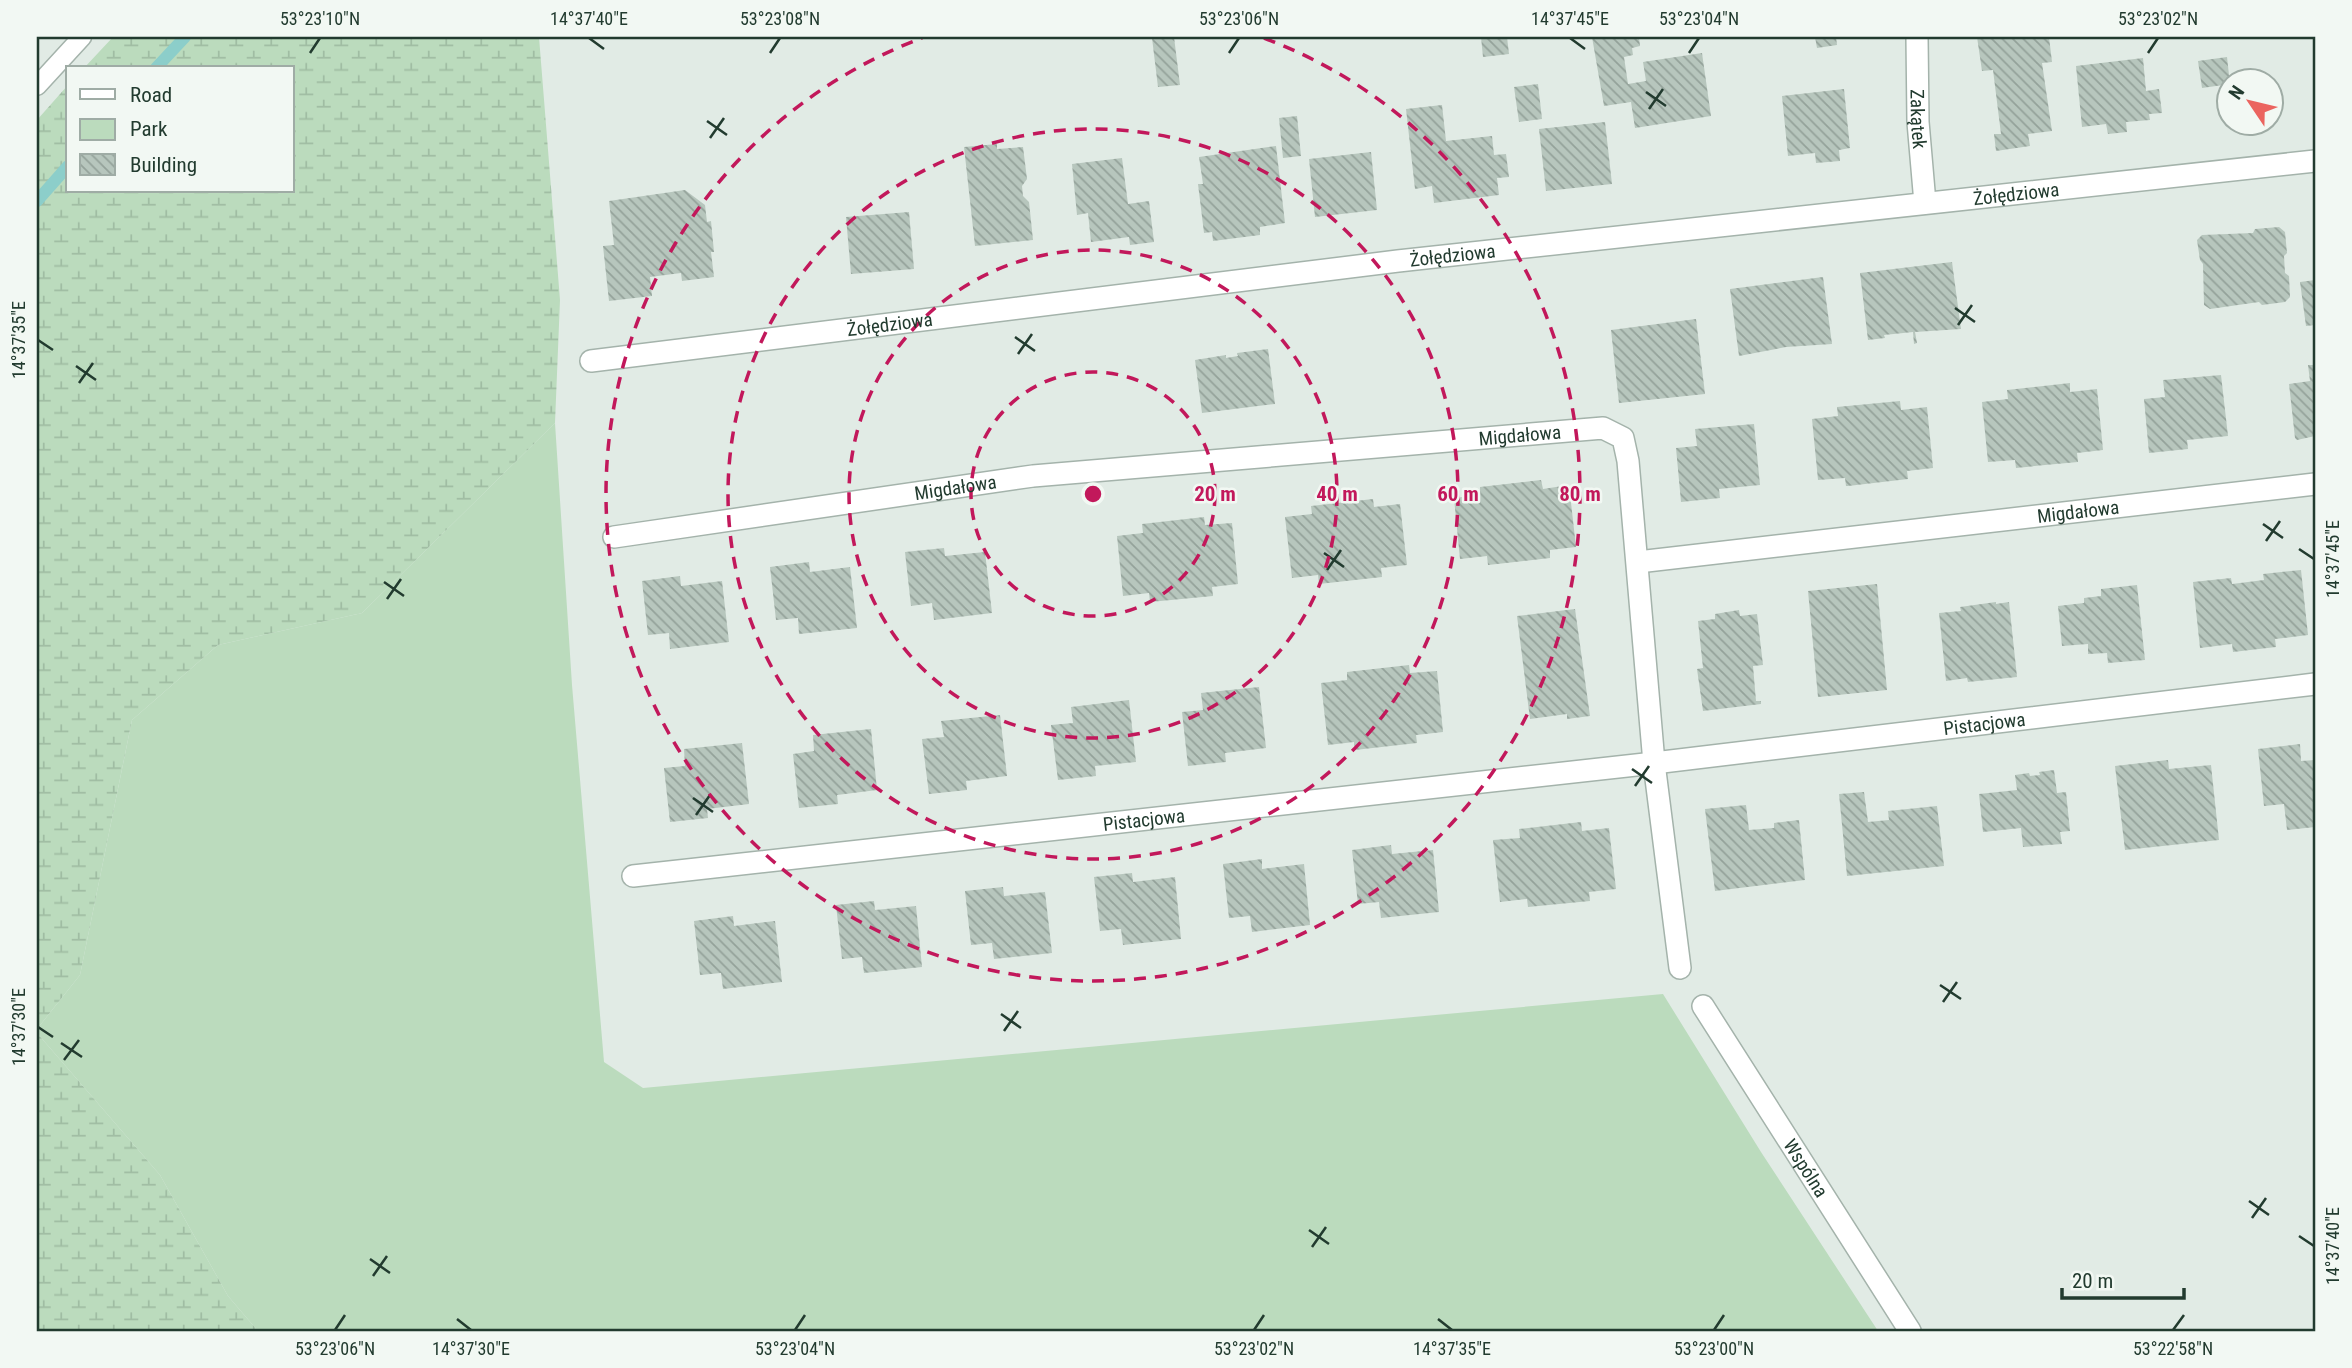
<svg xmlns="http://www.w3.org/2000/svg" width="2352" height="1368" font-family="'Roboto Condensed',sans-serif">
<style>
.green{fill:#bbdbbd}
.wetland{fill:url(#wetland-marsh)}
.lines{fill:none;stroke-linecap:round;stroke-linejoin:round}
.stream{stroke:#8cceca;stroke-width:12}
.building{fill:url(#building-back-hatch)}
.lane-casing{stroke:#a4b3ab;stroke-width:21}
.street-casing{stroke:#a4b3ab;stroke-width:24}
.lane{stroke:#fff;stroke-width:18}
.street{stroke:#fff;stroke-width:21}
.ticks{fill:none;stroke:#223b2f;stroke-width:2.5}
.ring{fill:none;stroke:#c2185b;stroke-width:3.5;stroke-dasharray:12 9}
.labels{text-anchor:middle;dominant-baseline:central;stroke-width:5;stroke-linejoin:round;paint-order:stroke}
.street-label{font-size:19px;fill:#223b2f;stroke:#f2f8f3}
.centre{fill:#c2185b;stroke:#f2f8f3;stroke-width:3.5}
.ring-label{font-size:21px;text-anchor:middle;font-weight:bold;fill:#c2185b;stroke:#f2f8f3;stroke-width:5;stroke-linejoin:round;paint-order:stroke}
.neatline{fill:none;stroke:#223b2f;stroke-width:2.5}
.ticks-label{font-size:18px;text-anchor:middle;fill:#223b2f}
</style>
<defs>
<pattern id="wetland-marsh" width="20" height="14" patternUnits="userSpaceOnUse" patternTransform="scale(1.75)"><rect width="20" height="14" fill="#bbdbbd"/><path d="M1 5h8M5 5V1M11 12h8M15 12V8" fill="none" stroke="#a0bda3"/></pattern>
<pattern id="building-back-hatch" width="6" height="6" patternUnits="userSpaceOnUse" patternTransform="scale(1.75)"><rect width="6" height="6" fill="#b7c6bd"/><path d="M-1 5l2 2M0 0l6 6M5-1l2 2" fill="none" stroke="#94a29a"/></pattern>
</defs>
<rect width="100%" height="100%" fill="#e1ebe5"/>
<path class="green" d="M555 423 572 685 604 1062 643 1088 1663 994 1761 1152 1878 1331H258L228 1296 160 1175 37 1033V1029L80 975 132 720 218 645 362 613Z"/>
<g class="wetland">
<path d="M113 37H539L560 300 555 423 362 613 218 645 132 720 80 975 37 1029V120L68 85V191H292V68H84Z"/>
<path d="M37 1033 160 1175 228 1296 258 1331H37Z"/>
</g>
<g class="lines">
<g class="stream">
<path d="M156 68 185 37"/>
<path d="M37 201 68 166"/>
</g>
</g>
<g class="building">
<path d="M1174 37 1180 85 1158 87 1152 38Z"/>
<path d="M1481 37H1507L1509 54 1483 57Z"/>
<path d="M1592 37H1639L1640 46 1632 48 1633 55 1624 57 1628 84 1646 81 1643 62 1702 53 1711 116 1635 128 1631 102 1604 106Z"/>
<path d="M1815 37H1836L1837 45 1817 48Z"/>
<path d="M1977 37H2049L2052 62 2042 63 2052 131 2028 134 2030 146 1996 151 1994 134H2001L1993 70 1982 71Z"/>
<path d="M2227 57 2230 84 2202 88 2198 61Z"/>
<path d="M2143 58 2146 91 2159 89 2162 113 2149 114 2150 120 2126 122 2127 132 2108 134 2106 124 2082 127 2076 66Z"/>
<path d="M1538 84 1542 119 1519 122 1514 87Z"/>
<path d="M1844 89 1850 148 1839 150 1840 161 1816 163 1815 153 1788 156 1782 96Z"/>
<path d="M1442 105 1446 141 1492 136 1494 155 1506 154 1509 177 1497 178 1499 195 1434 203 1432 186 1415 189 1406 109Z"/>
<path d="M1297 116 1301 156 1283 158 1279 118Z"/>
<path d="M1605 122 1612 184 1546 191 1539 129Z"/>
<path d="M997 144V149L1023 147 1027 179 1022 186 1023 196 1029 202 1033 240 975 246 964 147Z"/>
<path d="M1276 146 1285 223 1260 227V235L1213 241 1212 232 1204 233 1198 184H1203L1199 157Z"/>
<path d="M1371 152 1377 210 1315 217 1309 159Z"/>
<path d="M1122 158 1128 204 1149 201 1154 242 1130 245 1129 237 1091 242 1088 213 1077 215 1072 164Z"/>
<path d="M685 190 705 205 707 222 711 221 714 252H711L714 277 682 281 681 273 650 277 652 296 609 301 603 246 614 245 609 201Z"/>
<path d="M909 212 914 269 851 274 846 217Z"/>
<path d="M2279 227 2285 232 2287 253 2284 256 2285 273 2289 276 2290 297 2285 302 2262 305 2259 302 2210 309 2204 305 2203 264 2200 260 2197 240 2202 235 2253 233 2255 229Z"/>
<path d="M1952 262 1961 329 1915 332 1917 343 1914 344 1913 332 1884 335 1885 338 1868 340 1860 273Z"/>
<path d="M1823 277 1832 344 1786 347 1739 356 1730 289Z"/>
<path d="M2315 280V325L2306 326 2300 282Z"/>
<path d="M1696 319 1705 394 1619 403 1611 330Z"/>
<path d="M1268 349 1275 404 1202 413 1195 360 1226 355V358L1238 356 1237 353Z"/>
<path d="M2308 365H2315V436L2297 440 2295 438 2289 384 2310 381Z"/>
<path d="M2221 375 2228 436 2187 440 2188 449 2149 453 2144 399 2165 397 2163 380Z"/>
<path d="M2070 383V392L2097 389 2103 450 2077 453 2078 462 2045 465 2016 468 2015 460 1988 462 1982 402 2008 399 2007 390Z"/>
<path d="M1900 401 1901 410 1927 407 1933 468 1907 471 1908 479 1848 486H1846L1845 478 1818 480 1812 419 1838 416 1837 407Z"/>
<path d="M1754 424 1760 485 1719 489 1720 498 1681 502 1676 448 1697 446 1695 429Z"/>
<path d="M1541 480 1543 489 1569 485 1576 547 1550 550V558L1488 565 1487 556 1460 559 1454 498 1480 495V487Z"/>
<path d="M1373 499 1374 507 1400 504 1407 565 1381 568 1382 577 1319 584 1318 575 1292 578 1285 517 1312 514 1311 506Z"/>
<path d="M1204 517 1205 525 1232 523 1238 584 1212 587 1213 596 1150 602 1149 593 1123 596 1117 536 1143 533 1142 524Z"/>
<path d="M944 548 945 556 985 552 992 613 934 620 932 603 911 606 905 552Z"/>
<path d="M809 562 810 572 850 567 857 628 799 634 798 618 776 620 770 567Z"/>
<path d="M2301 570 2308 635 2275 639 2276 647 2233 652 2232 644 2200 648 2193 582 2231 578 2232 584 2264 580 2263 574Z"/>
<path d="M680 576 681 586 722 581 729 642 670 649 669 633 648 635 642 581Z"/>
<path d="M1877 584 1887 690 1818 697 1808 591Z"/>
<path d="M2137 585 2145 660 2108 663 2107 653 2088 654V644L2062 646 2058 606 2084 603V598L2101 596V589Z"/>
<path d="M1996 602V604L2009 602 2017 677 1968 682 1967 678 1946 681 1939 613 1961 611 1960 607Z"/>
<path d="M1575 609 1590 716 1567 719V714L1530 719 1517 616Z"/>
<path d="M1739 610 1740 616 1757 614 1763 665 1753 666 1756 701H1761V704L1703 711 1697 669 1703 668 1698 621 1715 619V614Z"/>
<path d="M1409 665 1410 673 1437 671 1443 732 1416 735 1417 743 1355 750 1354 742 1328 745 1321 683 1347 680V672Z"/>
<path d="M1259 687 1266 748 1225 753 1226 762 1188 766 1182 712 1203 710 1201 693Z"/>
<path d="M1129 700 1136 762 1095 766 1096 776 1058 780 1051 725 1073 723 1071 707Z"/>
<path d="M1000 715 1007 776 966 781 967 790 929 794 922 739 944 737 941 721Z"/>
<path d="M871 729 877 790 837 795 838 804 799 808 793 754 814 751 813 735Z"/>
<path d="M742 743 749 804 707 809 708 818 670 822 664 768 685 766 684 749Z"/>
<path d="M2300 744 2301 761 2315 760V827L2287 830 2284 804 2264 806 2258 749Z"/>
<path d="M2168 760 2169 769 2211 765 2219 840 2125 850 2115 766Z"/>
<path d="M2054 770 2057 793 2066 792 2070 831 2060 832 2062 844 2023 847 2021 828 1983 832 1979 794 2017 790 2015 775 2029 773 2030 776 2040 775 2039 772Z"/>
<path d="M1864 792 1868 822 1889 820 1888 811 1937 806 1944 866 1847 876 1839 794Z"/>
<path d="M1746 805 1749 830 1774 828V823L1799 820 1805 880 1715 891 1705 809Z"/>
<path d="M1581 822 1582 831 1609 828 1616 889 1589 892 1590 901 1528 907 1527 899 1500 902 1493 840 1520 838 1519 829Z"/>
<path d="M1391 845 1392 854 1433 850 1439 912 1381 918 1379 902 1358 904 1352 850Z"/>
<path d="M1262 859V869L1304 864 1310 925 1252 932 1250 916 1229 918 1223 864Z"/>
<path d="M1132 873 1133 882 1175 877 1181 939 1123 945 1121 929 1100 931 1094 877Z"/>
<path d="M1003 887 1004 896 1045 892 1052 953 994 959 992 943 971 945 965 891Z"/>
<path d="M874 901 875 910 916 906 922 967 864 973 862 957 842 959 836 905Z"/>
<path d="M733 916 734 926 775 921 782 982 723 989 721 973 700 975 694 921Z"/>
</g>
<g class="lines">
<g class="lane-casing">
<path id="lane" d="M37 86 82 37"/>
</g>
<g class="street-casing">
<g id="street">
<path id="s1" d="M1917 37 1918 122 1925 203"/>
<path id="s2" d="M591 361 1398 261 2315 161"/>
<path id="s3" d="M614 537 1033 476 1603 428 1623 438 1628 461 1654 763 1680 968"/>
<path id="s4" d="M1638 562 2315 484"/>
<path id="s5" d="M633 876 1654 763 2315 684"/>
<path id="s6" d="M1703 1006 1910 1331"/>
</g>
</g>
<use href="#lane" class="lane"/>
<use href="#street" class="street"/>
</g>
<path class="ticks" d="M589 38 604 49M1570 38 1585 49M310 53 320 38M770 53 780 38M1229 53 1239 38M1689 53 1699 38M2148 53 2158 38M1646 92 1666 106M1649 109 1663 89M707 121 727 135M710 138 724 118M1955 308 1975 322M1958 325 1972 305M1015 337 1035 351M38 340 53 350M1018 354 1032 334M76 366 96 380M79 383 93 363M2263 524 2283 538M2266 541 2280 521M2299 549 2314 559M1324 553 1344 567M1327 570 1341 550M384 582 404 596M387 599 401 579M1632 769 1652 783M1635 786 1649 766M693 798 713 812M696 815 710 795M1940 985 1961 999M1943 1002 1957 982M1001 1014 1021 1028M38 1027 53 1037M1004 1031 1018 1011M61 1043 82 1057M64 1060 79 1040M2249 1201 2269 1215M2252 1218 2266 1198M1309 1230 1329 1244M2299 1236 2314 1246M1312 1247 1326 1227M370 1259 390 1273M373 1276 387 1256M457 1319 471 1330M1438 1319 1452 1330M335 1330 345 1315M795 1330 805 1315M1254 1330 1264 1315M1714 1330 1724 1315M2173 1330 2184 1315"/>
<g class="ring">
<circle cx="1093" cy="494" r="122"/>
<circle cx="1093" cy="494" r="244"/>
<circle cx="1093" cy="494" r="365"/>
<path d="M1264 38A487 487 0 1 1 922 38"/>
</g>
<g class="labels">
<g class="street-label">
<text stroke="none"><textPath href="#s1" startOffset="82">Zakątek</textPath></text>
<text stroke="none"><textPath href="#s2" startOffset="1435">Żołędziowa</textPath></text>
<text stroke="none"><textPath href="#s2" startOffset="868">Żołędziowa</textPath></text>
<text stroke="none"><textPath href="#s2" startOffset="301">Żołędziowa</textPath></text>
<text stroke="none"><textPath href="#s3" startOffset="912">Migdałowa</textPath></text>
<text stroke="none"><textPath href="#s3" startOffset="345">Migdałowa</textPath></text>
<text stroke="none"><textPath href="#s4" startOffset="443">Migdałowa</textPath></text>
<text stroke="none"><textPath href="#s5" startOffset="1360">Pistacjowa</textPath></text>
<text stroke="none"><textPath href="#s5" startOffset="514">Pistacjowa</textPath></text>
<text stroke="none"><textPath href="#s6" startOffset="192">Wspólna</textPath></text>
</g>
</g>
<circle cx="1093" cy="494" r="10" class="centre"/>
<g class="ring-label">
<text x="1215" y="501">20 m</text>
<text x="1337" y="501">40 m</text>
<text x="1458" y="501">60 m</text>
<text x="1580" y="501">80 m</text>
</g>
<rect width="2352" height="1368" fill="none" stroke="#f2f8f3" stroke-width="77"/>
<rect x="66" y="66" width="228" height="126" fill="#f2f8f3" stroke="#9faca5" stroke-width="2"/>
<rect x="80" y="89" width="35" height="10" fill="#ffffff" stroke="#9faca5" stroke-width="2"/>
<text x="130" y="102" font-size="21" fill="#223b2f">Road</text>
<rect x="80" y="119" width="35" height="21" fill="#bbdbbd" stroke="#9faca5" stroke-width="2"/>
<text x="130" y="136" font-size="21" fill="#223b2f">Park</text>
<rect x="80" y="154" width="35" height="21" fill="url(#building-back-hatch)" stroke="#9faca5" stroke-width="2"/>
<text x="130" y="172" font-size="21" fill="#223b2f">Building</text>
<g transform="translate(2250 102) rotate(305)"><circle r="33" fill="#f2f8f3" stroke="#9faca5" stroke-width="2"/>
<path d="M0-5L12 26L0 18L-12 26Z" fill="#eb645f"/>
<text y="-10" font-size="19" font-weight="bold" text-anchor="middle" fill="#223b2f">N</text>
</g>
<path d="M2062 1288v10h122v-10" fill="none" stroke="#223b2f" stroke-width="3.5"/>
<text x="2072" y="1288" font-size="21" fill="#223b2f" stroke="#f2f8f3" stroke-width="5" paint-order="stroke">20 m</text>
<rect x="38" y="38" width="2276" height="1292" class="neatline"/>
<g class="ticks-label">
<text x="320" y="25">53°23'10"N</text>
<text x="589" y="25">14°37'40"E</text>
<text x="780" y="25">53°23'08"N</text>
<text x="1239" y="25">53°23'06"N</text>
<text x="1570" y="25">14°37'45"E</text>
<text x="1699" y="25">53°23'04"N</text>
<text x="2158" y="25">53°23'02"N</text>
<text transform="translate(19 340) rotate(-90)" y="6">14°37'35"E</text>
<text transform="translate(2333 559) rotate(-90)" y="6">14°37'45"E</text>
<text transform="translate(19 1027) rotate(-90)" y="6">14°37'30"E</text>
<text transform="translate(2333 1246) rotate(-90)" y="6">14°37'40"E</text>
<text x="335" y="1355">53°23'06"N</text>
<text x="471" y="1355">14°37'30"E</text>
<text x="795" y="1355">53°23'04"N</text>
<text x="1254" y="1355">53°23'02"N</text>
<text x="1452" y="1355">14°37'35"E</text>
<text x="1714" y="1355">53°23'00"N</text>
<text x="2173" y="1355">53°22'58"N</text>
</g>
</svg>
